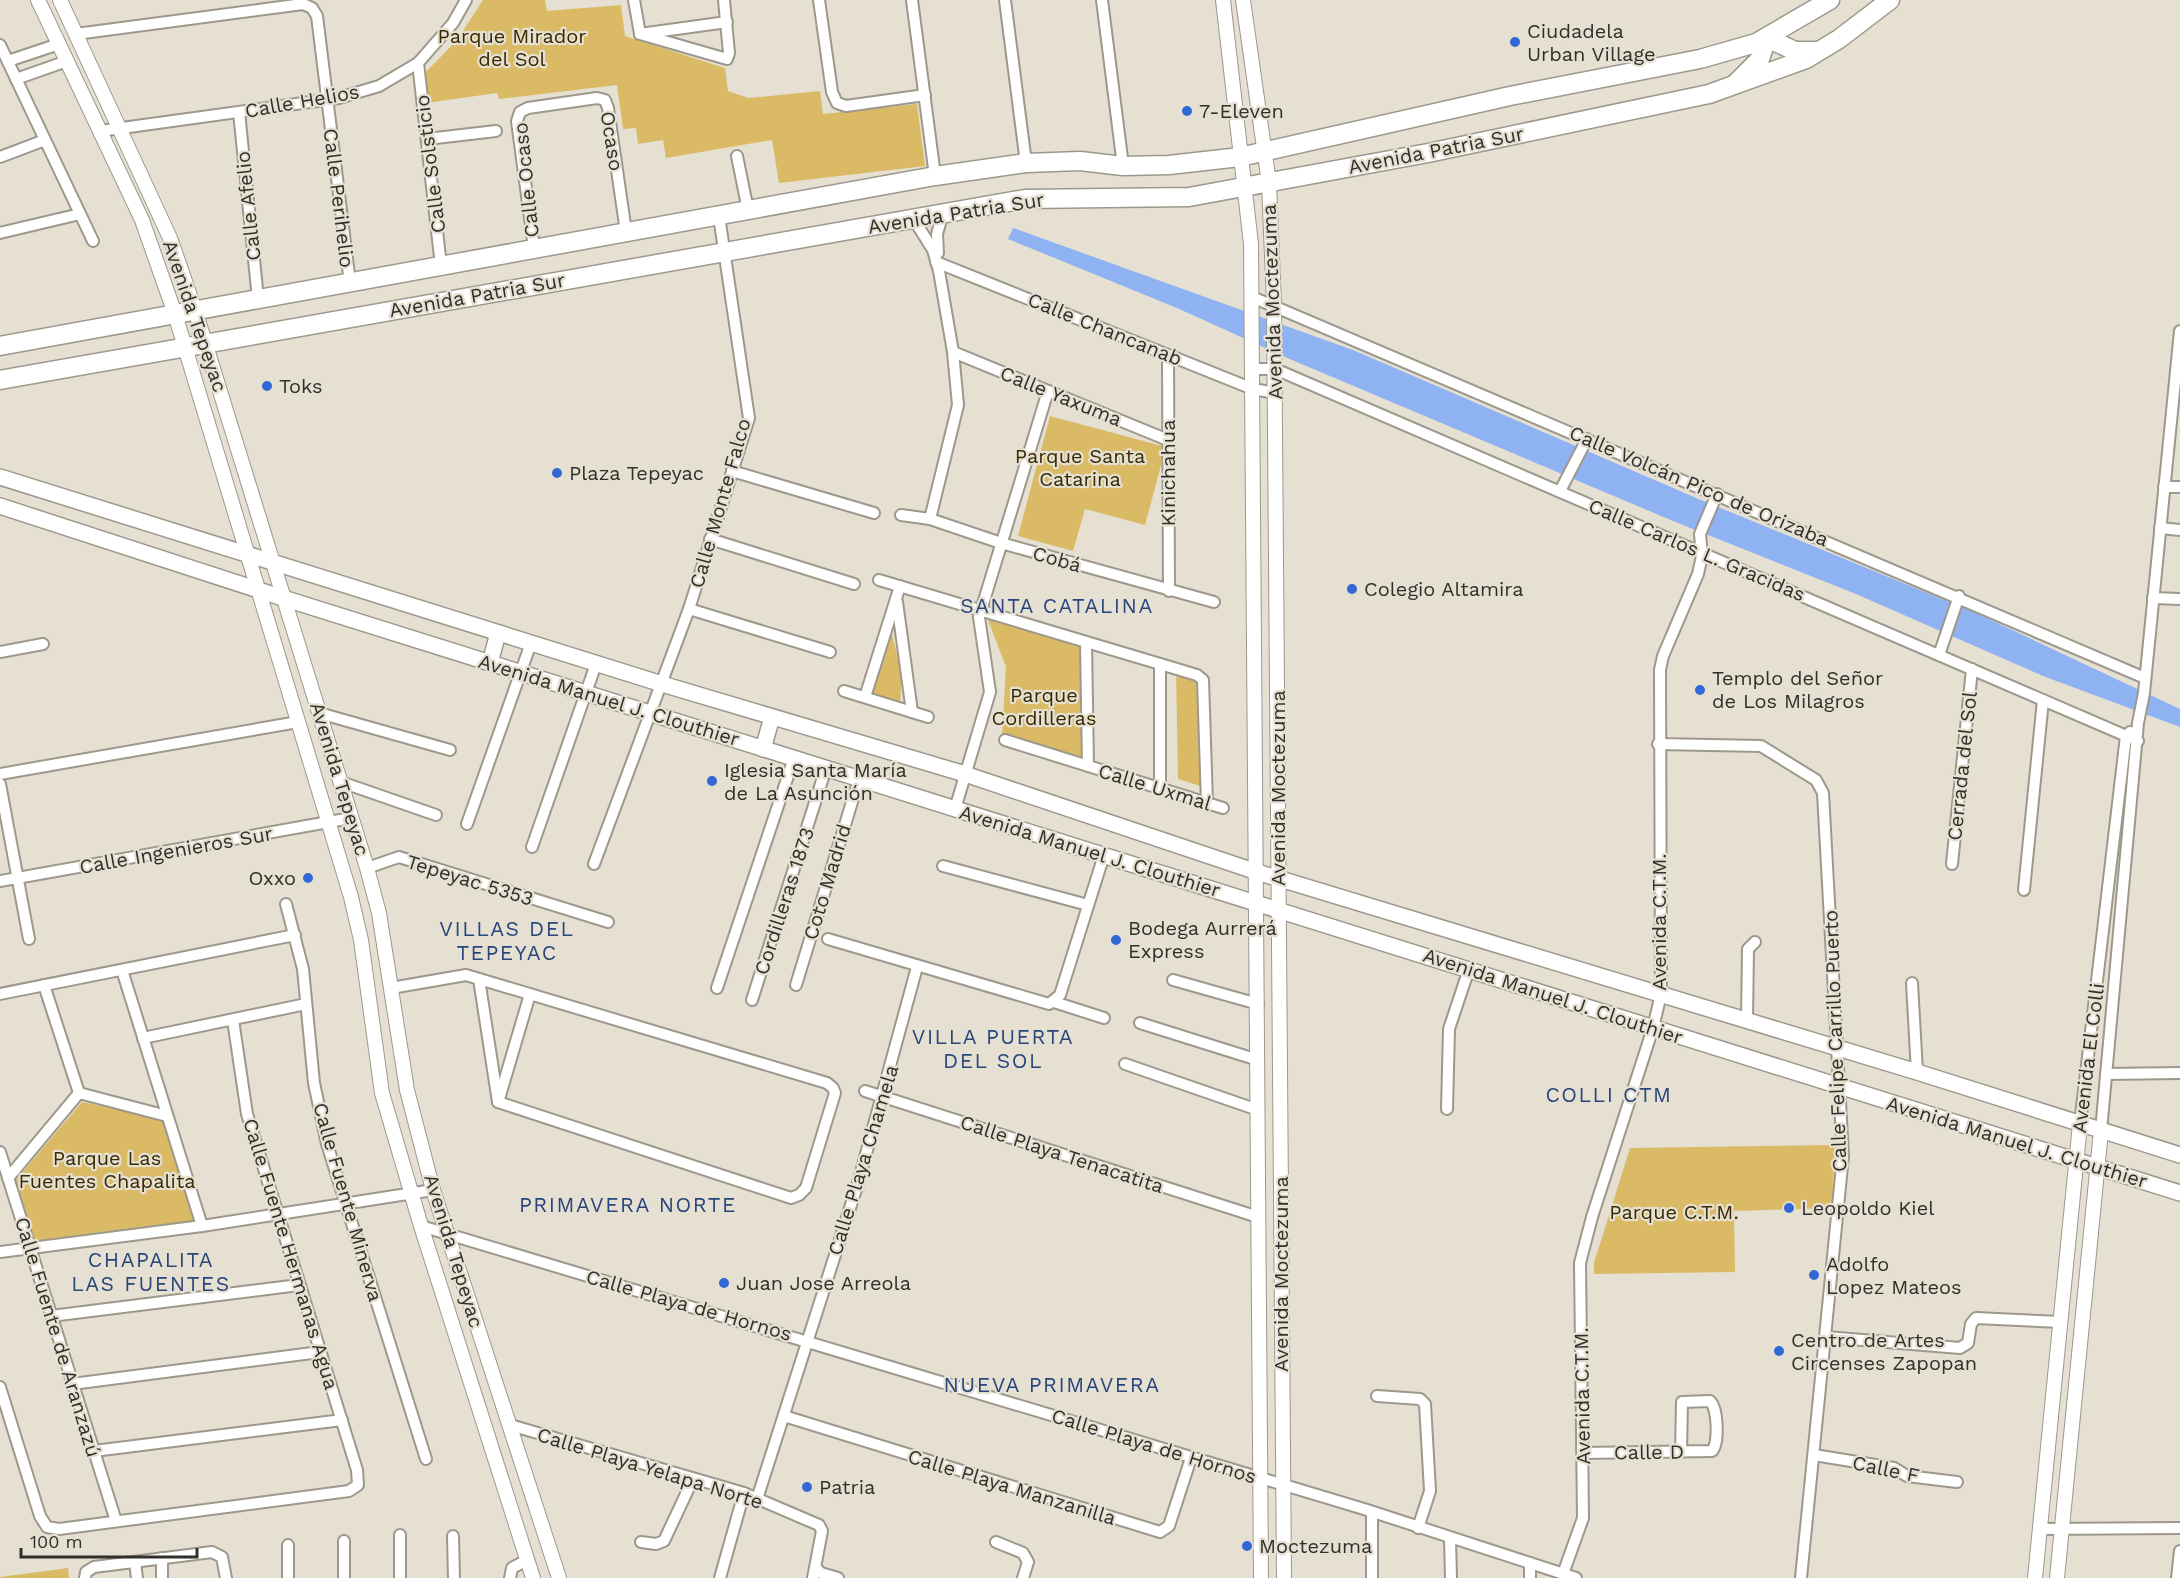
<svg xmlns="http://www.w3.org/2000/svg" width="2180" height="1578" font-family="'Work Sans',sans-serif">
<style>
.green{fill:#dbba66}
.water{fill:#8fb2f3}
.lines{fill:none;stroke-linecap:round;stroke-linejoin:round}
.minor-casing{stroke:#9d988b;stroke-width:14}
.tertiary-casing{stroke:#9d988b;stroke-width:16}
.secondary-casing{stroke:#9d988b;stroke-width:18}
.primary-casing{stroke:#9d988b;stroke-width:21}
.minor{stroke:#fff;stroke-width:10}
.tertiary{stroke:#fff;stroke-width:14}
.secondary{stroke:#fff;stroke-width:15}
.primary{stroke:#fff;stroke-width:18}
.poi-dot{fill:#3168d6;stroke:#e5e0d2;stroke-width:2}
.labels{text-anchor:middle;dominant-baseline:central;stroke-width:4.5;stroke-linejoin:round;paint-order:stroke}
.poi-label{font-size:20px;fill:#312f2a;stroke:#e5e0d2;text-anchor:start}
.park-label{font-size:20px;fill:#382900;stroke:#e5e0d2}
.street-label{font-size:20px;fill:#312f2a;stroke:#e5e0d2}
.neighbourhood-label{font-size:21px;letter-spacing:1.5px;fill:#28457c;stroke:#e5e0d2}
</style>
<rect width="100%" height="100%" fill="#e5e0d2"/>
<g class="green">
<path d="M483 0H545L547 11 621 5 625 36 725 68 728 91 749 98 820 91 823 114 917 104 925 166 779 183 772 140 666 158 663 140 638 144 636 128 623 129 617 85 499 99 497 93 426 103 423 75 457 40Z"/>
<path d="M1050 416 1166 447 1145 525 1085 509 1073 551 1018 536Z"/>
<path d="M985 612 1086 642 1088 766 1002 736 1006 667Z"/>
<path d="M892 634 902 676 900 704 870 696Z"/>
<path d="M1176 669 1203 680 1207 788 1178 779Z"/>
<path d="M82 1102 165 1120 197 1221 34 1241 15 1181Z"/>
<path d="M1835 1145 1832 1208 1734 1211 1735 1272 1594 1274V1263L1630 1148Z"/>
<path d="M68 1568 69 1578H0V1577Z"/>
</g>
<path class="water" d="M1013 228 1353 350 1694 497 1978 614 2180 709V727L2043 676 1856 594 1673 521 1285 357 1177 308 1008 239Z"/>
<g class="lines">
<g class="minor-casing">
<g id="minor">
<path d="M634 0 640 34"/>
<path d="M819 0 832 92 837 103 846 106 925 95"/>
<path d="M912 0 935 176"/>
<path d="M1005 0 1026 163"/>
<path d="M1102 0 1123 166"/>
<path d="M76 34 303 4 312 8 317 16 350 283"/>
<path d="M640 34 727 59 729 53 724 0"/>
<path d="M640 34 727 22"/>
<path d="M0 45 93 241"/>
<path d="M8 61 59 44"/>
<path d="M418 63 441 266"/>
<path d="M16 79 67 61"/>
<path d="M239 112 258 299"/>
<path d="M100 131 339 98 379 86 418 63 453 23 466 0"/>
<path d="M427 139 496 131"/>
<path d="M737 156 748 210"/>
<path d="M0 157 45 140"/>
<path d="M913 218 933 250 939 271 953 352 958 405 930 519"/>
<path d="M0 233 80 214"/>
<path d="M534 248 517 121 520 112 528 108 597 98 605 100 608 108 626 232"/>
<path d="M938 253 937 234 943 213"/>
<path d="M936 262 1253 389 1275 393"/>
<path d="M1252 297 2145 678"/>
<path d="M953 352 1168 440"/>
<path d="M1168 355 1169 591"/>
<path d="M1253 369H1275L2138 741"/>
<path d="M732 471 874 513"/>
<path d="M2164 487H2180"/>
<path d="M1560 491 1587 439"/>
<path d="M901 515 930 519 1001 543 1214 602"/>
<path d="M2160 528 2180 530"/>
<path d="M710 539 854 584"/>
<path d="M879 580 1197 675 1203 680 1207 803"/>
<path d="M2153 598 2180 599"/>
<path d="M897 602 912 712"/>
<path d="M689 609 830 652"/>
<path d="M1086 642 1088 766"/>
<path d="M0 652 43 644"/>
<path d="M1939 655 1959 596"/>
<path d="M1160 664V788"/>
<path d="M844 691 928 717"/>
<path d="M865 697 900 586"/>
<path d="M319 713 450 750"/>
<path d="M1005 740 1223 808"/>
<path d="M1658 744 1761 746 1816 780 1823 793 1843 1156 1801 1578"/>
<path d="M0 774 298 722"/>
<path d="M341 782 436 815"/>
<path d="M0 784 29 939"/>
<path d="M955 809 990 692 979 617 1048 391"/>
<path d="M467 824 531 643"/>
<path d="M532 847 596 664"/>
<path d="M594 864 689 609 749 418 719 216"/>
<path d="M1952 864 1972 669"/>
<path d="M943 866 1088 905"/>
<path d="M367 868 399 857 608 922"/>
<path d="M0 881 351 818"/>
<path d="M2024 890 2043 700"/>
<path d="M286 904 303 969 314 1083 327 1144 426 1459"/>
<path d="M828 939 1049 1004 1060 995 1104 855"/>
<path d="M122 970 202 1226"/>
<path d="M479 979 498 1102"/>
<path d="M1173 980 1258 1004"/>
<path d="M1912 983 1917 1072"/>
<path d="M44 985 79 1093"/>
<path d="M796 985 859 779"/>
<path d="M391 988 466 975 827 1083 833 1088 835 1093 806 1188 799 1195 791 1198 498 1102"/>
<path d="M717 988 794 758"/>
<path d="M0 994 295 935"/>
<path d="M752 1000 826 768"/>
<path d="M1054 1002 1104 1018"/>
<path d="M1747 1021 1748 949 1755 942"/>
<path d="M1140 1023 1258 1060"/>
<path d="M143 1038 306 1004"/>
<path d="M1125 1064 1258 1110"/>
<path d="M2106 1074 2180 1073"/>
<path d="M865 1091 1258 1217"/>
<path d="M499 1099 530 994"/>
<path d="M1447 1109 1449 1029 1469 969"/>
<path d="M2080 1124 2126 736 2130 732"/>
<path d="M2101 1131 2138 723 2144 693 2180 331"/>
<path d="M0 1152 116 1521"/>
<path d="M8 1178 79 1093 167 1116"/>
<path d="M421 1226 1364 1509 1576 1578"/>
<path d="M0 1252 202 1226 433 1190"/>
<path d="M51 1316 299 1285"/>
<path d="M1826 1337 1960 1348 1968 1343 1971 1324 1976 1318 2060 1322"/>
<path d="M72 1384 320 1352"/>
<path d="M0 1387 40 1516 47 1527 59 1529 349 1491 358 1485 357 1470 247 1114 233 1020"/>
<path d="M1377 1396 1420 1399 1425 1404 1430 1491 1418 1528"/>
<path d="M784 1416 1160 1532 1169 1526 1191 1458"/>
<path d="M510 1425 744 1493 819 1525 822 1531 813 1578"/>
<path d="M94 1451 342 1420"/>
<path d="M1583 1453 1712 1451C1719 1444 1718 1408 1710 1401L1682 1402 1681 1452"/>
<path d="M1814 1455 1894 1468 1907 1476 1957 1482"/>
<path d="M757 1499 858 1183 917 967"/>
<path d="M1372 1512V1578"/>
<path d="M2040 1529 2180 1528"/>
<path d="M400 1535V1578"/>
<path d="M453 1536 454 1578"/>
<path d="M1450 1539 1451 1578"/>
<path d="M344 1541V1578"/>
<path d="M641 1542 656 1544 664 1541 693 1479"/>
<path d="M996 1542 1023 1553 1028 1562 1023 1578"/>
<path d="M288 1545V1578"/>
<path d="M162 1558V1578"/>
<path d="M135 1562 137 1578"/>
<path d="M1530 1563V1578"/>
<path d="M816 1568 821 1573 838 1578"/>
<path d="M1563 1574 1583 1518 1580 1263 1592 1217 1653 1028 1661 994 1660 670 1663 656 1698 574 1702 556 1700 534 1717 494"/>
<path d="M85 1578 86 1572 94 1567 212 1552 222 1557 226 1578"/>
<path d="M510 1578 512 1568 527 1560"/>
<path d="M720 1578 744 1493"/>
<path d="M2177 1578 2180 1551"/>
</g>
</g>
<g class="tertiary-casing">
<g id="tertiary">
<path d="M38 0 142 220 175 314 351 897 361 940 382 1093 421 1226 533 1578"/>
<path d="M60 0 170 238 195 310 367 868 379 913 407 1090 433 1190 559 1578"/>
<path d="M1223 0 1251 244 1261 1578"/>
<path d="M1243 0 1269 183 1274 305 1284 1578"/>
<path d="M2035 1578 2080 1124"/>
<path d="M2057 1578 2101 1131"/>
</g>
</g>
<g class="secondary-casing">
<g id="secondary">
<path d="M0 477 662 684 965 774 1257 872 1917 1072 2180 1155"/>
<path d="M0 506 283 598 2180 1193"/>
<path d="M490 663 498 633"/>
<path d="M763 749 772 717"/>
</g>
</g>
<g class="primary-casing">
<g id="primary">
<path d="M1736 83 1760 59 1767 38 1795 51H1817"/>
<path d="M0 346 935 176 1026 163 1080 161 1123 166 1169 165 1240 157 1510 96 1700 59 1756 43 1830 0"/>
<path d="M0 380 1025 199 1189 197 1428 153 1709 94 1806 59 1839 39 1890 0"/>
</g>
</g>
<use href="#minor" class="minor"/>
<use href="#tertiary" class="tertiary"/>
<use href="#secondary" class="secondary"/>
<use href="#primary" class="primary"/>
</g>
<g class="poi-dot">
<circle cx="1515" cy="42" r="6"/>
<circle cx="1187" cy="111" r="6"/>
<circle cx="267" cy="386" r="6"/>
<circle cx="557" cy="473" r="6"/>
<circle cx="1352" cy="589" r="6"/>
<circle cx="1700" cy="690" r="6"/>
<circle cx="712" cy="781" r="6"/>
<circle cx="308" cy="878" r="6"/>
<circle cx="1116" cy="940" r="6"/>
<circle cx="1789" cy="1208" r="6"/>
<circle cx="1814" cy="1275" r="6"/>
<circle cx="724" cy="1283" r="6"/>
<circle cx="1779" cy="1351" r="6"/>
<circle cx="807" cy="1487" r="6"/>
<circle cx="1247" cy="1546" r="6"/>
</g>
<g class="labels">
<g class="poi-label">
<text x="1527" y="31">Ciudadela<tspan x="1527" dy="23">Urban Village</tspan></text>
<text x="1199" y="111">7-Eleven</text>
<text x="279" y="386">Toks</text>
<text x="569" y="473">Plaza Tepeyac</text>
<text x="1364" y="589">Colegio Altamira</text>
<text x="1712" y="678">Templo del Señor<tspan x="1712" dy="23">de Los Milagros</tspan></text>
<text x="724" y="770">Iglesia Santa María<tspan x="724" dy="23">de La Asunción</tspan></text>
<text x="296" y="878" text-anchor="end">Oxxo</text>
<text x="1128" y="928">Bodega Aurrerá<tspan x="1128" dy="23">Express</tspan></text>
<text x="1801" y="1208">Leopoldo Kiel</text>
<text x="1826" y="1264">Adolfo<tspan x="1826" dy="23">Lopez Mateos</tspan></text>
<text x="736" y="1283">Juan Jose Arreola</text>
<text x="1791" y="1340">Centro de Artes<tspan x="1791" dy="23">Circenses Zapopan</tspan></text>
<text x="819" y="1487">Patria</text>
<text x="1259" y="1546">Moctezuma</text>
</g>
<g class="park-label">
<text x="512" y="36">Parque Mirador<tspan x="512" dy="23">del Sol</tspan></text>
<text x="1080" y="456">Parque Santa<tspan x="1080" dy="23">Catarina</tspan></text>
<text x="1044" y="695">Parque<tspan x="1044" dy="23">Cordilleras</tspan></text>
<text x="107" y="1158">Parque Las<tspan x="107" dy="23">Fuentes Chapalita</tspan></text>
<text x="1674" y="1212">Parque C.T.M.</text>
</g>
<g class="street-label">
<text transform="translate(302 101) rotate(-10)">Calle Helios</text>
<text transform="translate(612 141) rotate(81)">Ocaso</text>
<text transform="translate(1436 150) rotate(-11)">Avenida Patria Sur</text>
<text transform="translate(430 164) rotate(-97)">Calle Solsticio</text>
<text transform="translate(526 180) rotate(-96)">Calle Ocaso</text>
<text transform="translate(339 198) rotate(83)">Calle Perihelio</text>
<text transform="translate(248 206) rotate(-96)">Calle Afelio</text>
<text transform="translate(956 213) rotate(-9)">Avenida Patria Sur</text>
<text transform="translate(477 295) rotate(-10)">Avenida Patria Sur</text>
<text transform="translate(1272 302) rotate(-92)">Avenida Moctezuma</text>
<text transform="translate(195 316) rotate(71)">Avenida Tepeyac</text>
<text transform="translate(1105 329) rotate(22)">Calle Chancanab</text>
<text transform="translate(1061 396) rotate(22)">Calle Yaxuma</text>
<text transform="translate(1168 473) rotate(-90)">Kinichahua</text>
<text transform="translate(1699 486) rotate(23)">Calle Volcán Pico de Orizaba</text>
<text transform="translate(720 503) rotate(-74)">Calle Monte Falco</text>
<text transform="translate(1697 550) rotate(23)">Calle Carlos L. Gracidas</text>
<text transform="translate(1057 559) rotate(16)">Cobá</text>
<text transform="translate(609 700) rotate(17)">Avenida Manuel J. Clouthier</text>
<text transform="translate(1962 766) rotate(-84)">Cerrada del Sol</text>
<text transform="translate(340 779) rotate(73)">Avenida Tepeyac</text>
<text transform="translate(1155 787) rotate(17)">Calle Uxmal</text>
<text transform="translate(1278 788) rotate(-90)">Avenida Moctezuma</text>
<text transform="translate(176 850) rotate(-10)">Calle Ingenieros Sur</text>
<text transform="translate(1090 851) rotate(17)">Avenida Manuel J. Clouthier</text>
<text transform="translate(470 880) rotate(17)">Tepeyac 5353</text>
<text transform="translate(827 882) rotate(-73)">Coto Madrid</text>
<text transform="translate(784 901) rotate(-72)">Cordilleras 1873</text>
<text transform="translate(1659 922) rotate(-90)">Avenida C.T.M.</text>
<text transform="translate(1553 996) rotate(18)">Avenida Manuel J. Clouthier</text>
<text transform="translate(1835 1041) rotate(-92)">Calle Felipe Carrillo Puerto</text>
<text transform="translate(2088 1058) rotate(-83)">Avenida El Colli</text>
<text transform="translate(2017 1142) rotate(17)">Avenida Manuel J. Clouthier</text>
<text transform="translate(1062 1154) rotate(18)">Calle Playa Tenacatita</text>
<text transform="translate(863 1160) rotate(-73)">Calle Playa Chamela</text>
<text transform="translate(348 1202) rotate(74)">Calle Fuente Minerva</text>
<text transform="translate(454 1251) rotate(73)">Avenida Tepeyac</text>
<text transform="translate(291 1254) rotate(73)">Calle Fuente Hermanas Agua</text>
<text transform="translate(1281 1274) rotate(-90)">Avenida Moctezuma</text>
<text transform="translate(689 1305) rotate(16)">Calle Playa de Hornos</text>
<text transform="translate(58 1337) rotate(73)">Calle Fuente de Aranzazú</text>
<text transform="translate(1582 1396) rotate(-91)">Avenida C.T.M.</text>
<text transform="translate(1154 1446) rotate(17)">Calle Playa de Hornos</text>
<text transform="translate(1649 1452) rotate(-1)">Calle D</text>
<text transform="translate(650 1468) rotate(17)">Calle Playa Yelapa Norte</text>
<text transform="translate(1886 1469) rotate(12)">Calle F</text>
<text transform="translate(1012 1487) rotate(17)">Calle Playa Manzanilla</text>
</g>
<g class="neighbourhood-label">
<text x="1057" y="605">SANTA CATALINA</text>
<text x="507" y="928">VILLAS DEL<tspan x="507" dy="24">TEPEYAC</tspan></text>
<text x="993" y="1036">VILLA PUERTA<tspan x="993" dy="24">DEL SOL</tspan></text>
<text x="1609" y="1094">COLLI CTM</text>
<text x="628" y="1204">PRIMAVERA NORTE</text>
<text x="151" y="1259">CHAPALITA<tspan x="151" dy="24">LAS FUENTES</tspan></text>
<text x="1052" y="1384">NUEVA PRIMAVERA</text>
</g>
</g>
<path d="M21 1548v9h176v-9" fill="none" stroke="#312f2a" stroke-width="3"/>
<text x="30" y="1548" font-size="18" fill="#312f2a" stroke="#e5e0d2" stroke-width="4.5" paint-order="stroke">100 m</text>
</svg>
